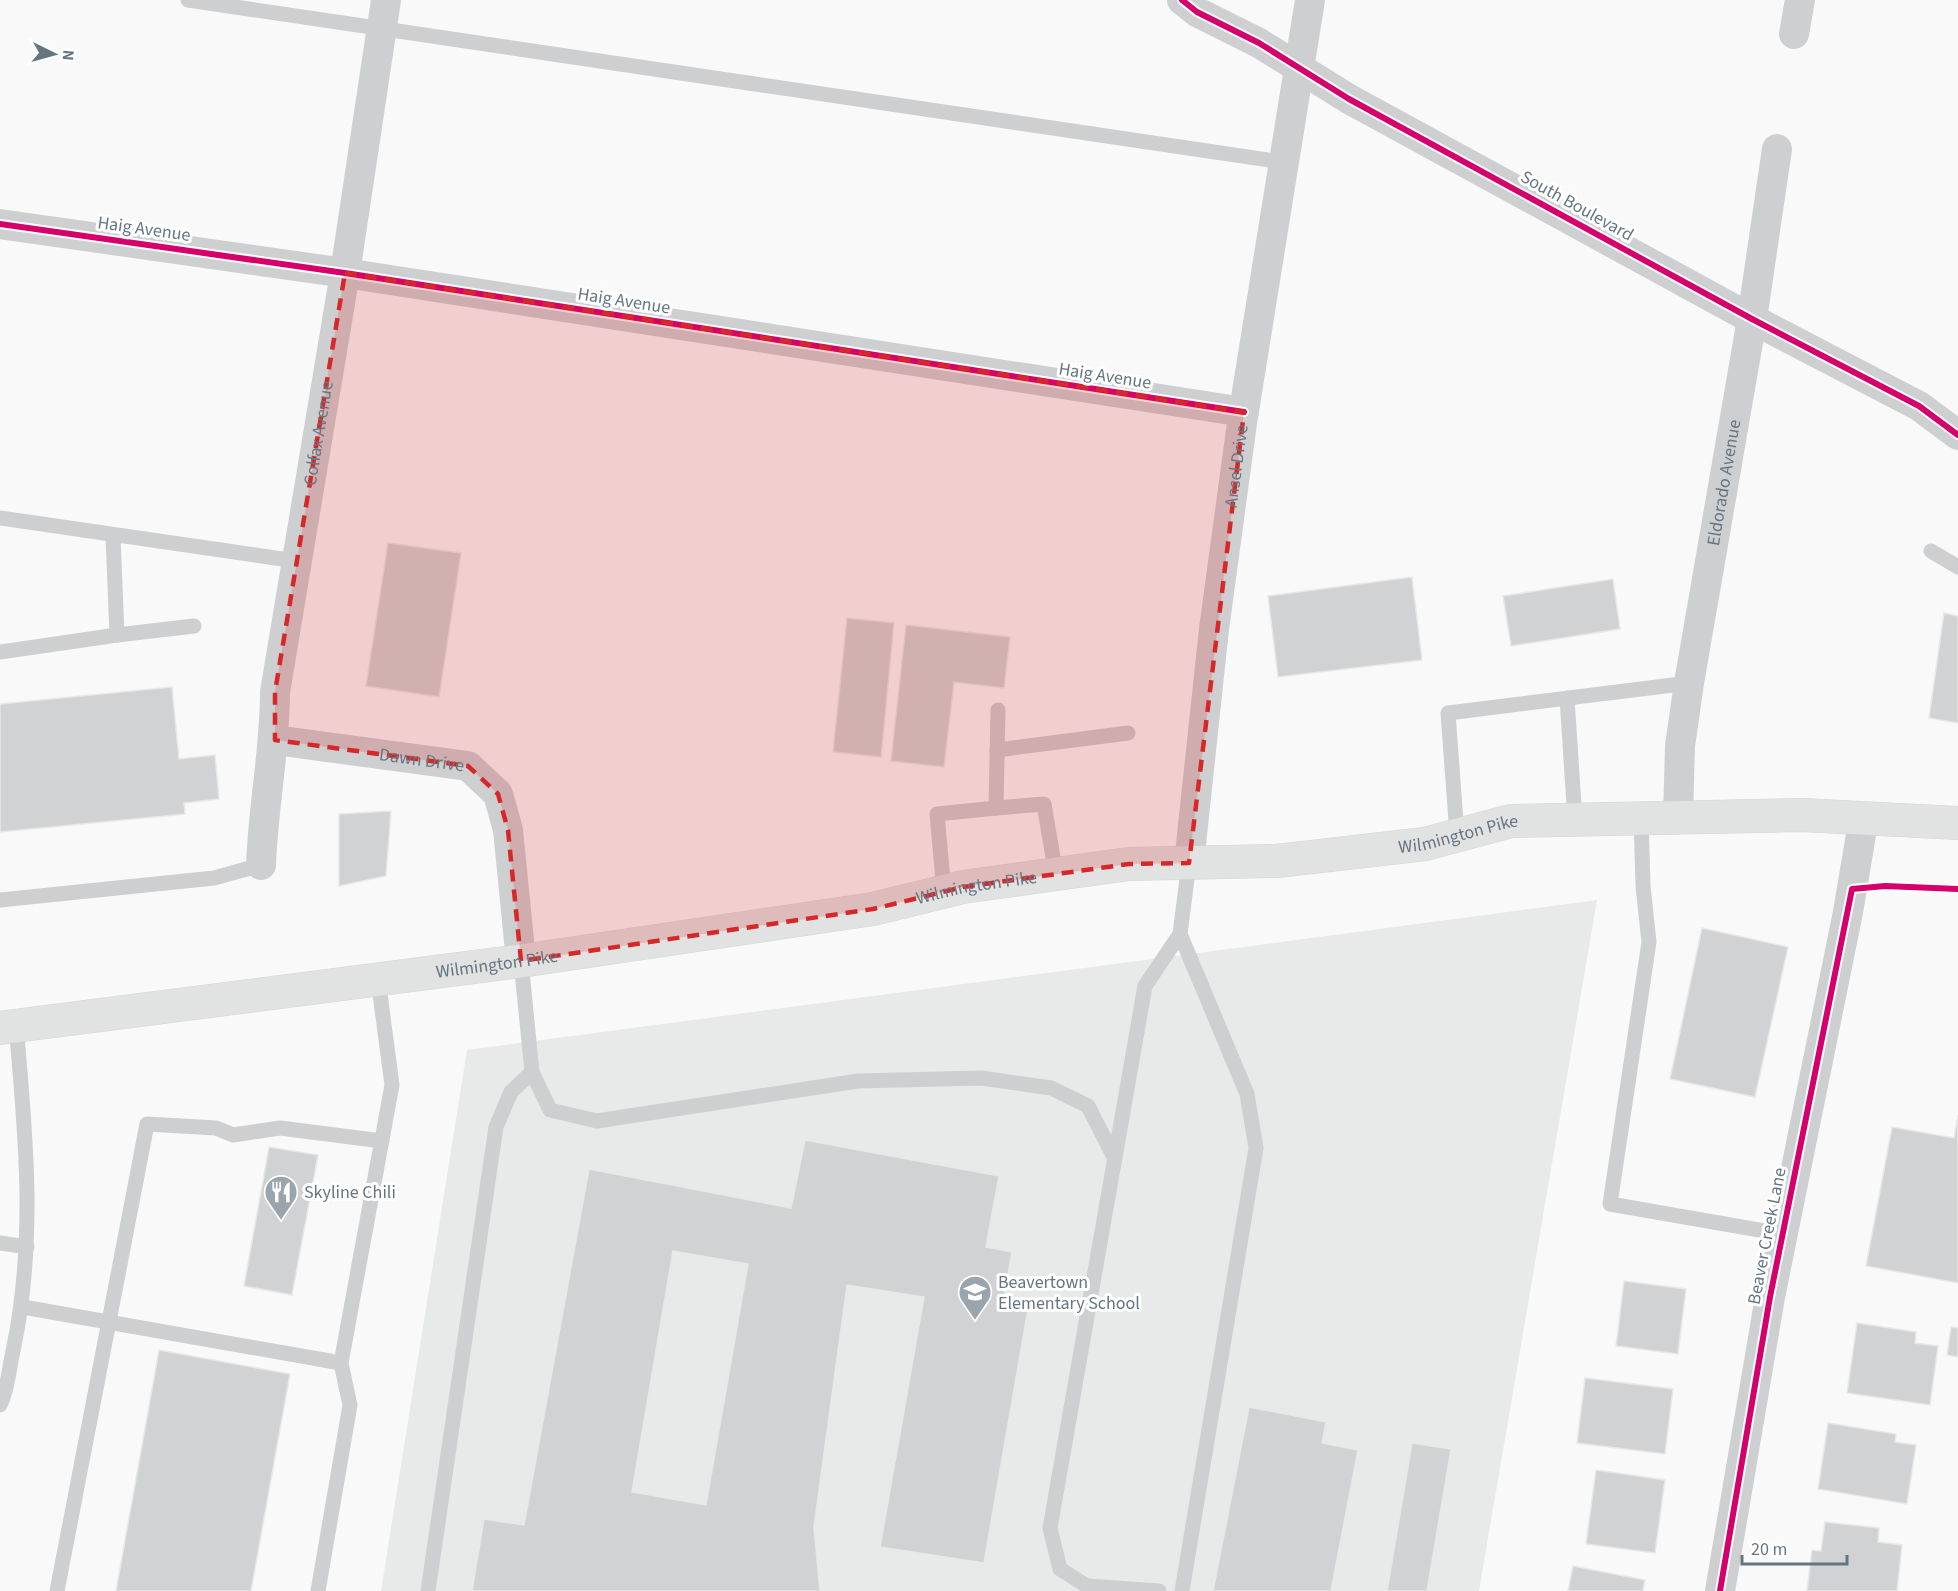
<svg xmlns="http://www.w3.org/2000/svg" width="1958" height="1591" font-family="'Source Sans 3',sans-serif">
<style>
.built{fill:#e8e9e9}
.building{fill:#d0d2d3;stroke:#e8e8e8;stroke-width:1.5;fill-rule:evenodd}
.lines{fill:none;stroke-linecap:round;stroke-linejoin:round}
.primary-casing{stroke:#d5d6d7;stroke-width:34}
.service{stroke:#cecfd0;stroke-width:15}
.minor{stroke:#cecfd0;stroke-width:30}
.primary{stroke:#e1e2e2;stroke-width:33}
.cycleway-casing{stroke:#fff;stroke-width:10}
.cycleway{stroke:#d6006c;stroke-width:6}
.marked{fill:#d62828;fill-opacity:0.2;stroke:#d62828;stroke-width:4.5;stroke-dasharray:12 8;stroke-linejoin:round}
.labels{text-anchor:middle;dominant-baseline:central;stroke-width:6;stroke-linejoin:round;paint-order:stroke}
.street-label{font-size:18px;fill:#657683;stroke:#fff}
.poi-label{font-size:18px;fill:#657683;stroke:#fff;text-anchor:start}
</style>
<rect width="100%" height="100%" fill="#f9f9f9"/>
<path class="built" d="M1597 900 1479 1591H381L467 1050Z"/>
<g class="building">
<path d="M388 543 461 553 439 697 366 686Z"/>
<path d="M1412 577 1422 660 1278 677 1268 596Z"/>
<path d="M1613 579 1620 629 1511 646 1503 596Z"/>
<path d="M1944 613 1958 616V723L1929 718Z"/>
<path d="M847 618 894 623 881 757 833 752Z"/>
<path d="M906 625 1010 637 1004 688 954 682 944 767 891 761Z"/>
<path d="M172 687 179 759 215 755 219 799 184 803 185 814 0 832V704Z"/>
<path d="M391 811 386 876 339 886V814Z"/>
<path d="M1702 928 1788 947 1755 1097 1670 1079Z"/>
<path d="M1958 1115V1283L1866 1266 1892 1127 1954 1138Z"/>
<path d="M805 1140 999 1176 986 1247 1012 1252 1002 1307 1028 1309 984 1563 880 1547 924 1297 847 1285 814 1527 820 1591H472L484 1519 524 1525 589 1169 791 1208ZM673 1251 748 1264 706 1505 632 1492Z"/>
<path d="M269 1147 318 1155 292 1295 244 1286Z"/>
<path d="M1624 1281 1686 1289 1678 1354 1616 1346Z"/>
<path d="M1857 1323 1916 1332 1915 1343 1938 1346 1930 1405 1847 1393Z"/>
<path d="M1951 1327 1958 1328V1357L1947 1355Z"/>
<path d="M159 1350 290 1374 251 1591H116Z"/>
<path d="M1585 1378 1673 1389 1665 1454 1577 1443Z"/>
<path d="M1249 1407 1326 1422 1322 1443 1358 1450 1331 1591H1213Z"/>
<path d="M1828 1423 1896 1434 1895 1442 1916 1445 1907 1504 1818 1489Z"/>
<path d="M1412 1443 1451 1449 1427 1591H1387Z"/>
<path d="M1596 1470 1665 1480 1655 1553 1586 1544Z"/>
<path d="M1825 1522 1879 1528 1878 1542 1902 1545 1897 1591H1807L1812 1550 1821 1551Z"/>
<path d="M1573 1566 1645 1580 1643 1591H1568Z"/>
</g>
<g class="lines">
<g class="primary-casing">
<g id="primary">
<path id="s5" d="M0 1028 521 961 873 909 963 887 1129 864 1277 861 1425 844 1511 821 1802 815 1958 823"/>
</g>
</g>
<g class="service">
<path d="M188 0 1282 162"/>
<path d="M0 518 296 561"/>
<path d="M113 536 117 635 194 626"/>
<path d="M1931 551 1958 567"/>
<path d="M0 652 117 635"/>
<path d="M1567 698 1575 821"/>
<path d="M997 750 1128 733"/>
<path d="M996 808 1044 804 1056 875"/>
<path d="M1641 818 1643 886 1649 942 1610 1204 1782 1234"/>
<path d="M1457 835 1448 713 1689 683"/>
<path d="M944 892 937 814 996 808 998 710"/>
<path d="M0 900 214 878 261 865"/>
<path d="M521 961 532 1072 550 1110 597 1121 858 1081 981 1078 1051 1088 1088 1106 1114 1157"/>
<path d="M0 1243 27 1247"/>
<path d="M23 1307 341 1363 350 1405 318 1591"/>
<path d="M341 1363 392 1085 378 979"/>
<path d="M0 1405C8 1389 9 1368 13 1351 36 1243 26 1135 16 1026"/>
<path d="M57 1591 147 1124 216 1128 233 1135 280 1128 382 1141"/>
<path d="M428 1591 496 1127 511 1092 532 1072"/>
<path d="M1159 1591 1087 1586 1060 1569 1050 1528 1145 986 1180 934"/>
<path d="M1182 1591 1256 1148 1247 1094 1180 934 1189 863"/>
</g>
<g class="minor">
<path d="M1182 0 1197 12 1259 43 1349 99 1752 319 1919 406 1958 435"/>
<path d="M1794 34 1800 0"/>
<path d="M0 224 345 273 1244 412"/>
<path id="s1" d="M275 740 468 766 498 794 508 830 521 961"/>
<path id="s2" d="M1678 817 1680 746 1689 683 1752 319 1777 149"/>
<path id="s3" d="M1189 863 1214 629 1242 423 1310 0"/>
<path id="s4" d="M261 865C263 807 275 750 275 692L345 273 386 0"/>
<path d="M1720 1591 1770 1297 1848 912 1864 817"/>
</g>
<use href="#primary" class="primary"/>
<g class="cycleway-casing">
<g id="cycleway">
<path d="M1182 0 1197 12 1259 43 1349 99 1752 319 1919 406 1958 435"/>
<path d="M0 224 345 273 1244 412"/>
<path d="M1720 1591 1770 1297 1852 889 1885 886 1958 889"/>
</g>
</g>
<use href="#cycleway" class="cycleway"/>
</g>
<path class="marked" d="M345 273 1244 412 1189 863 1129 864 963 887 873 909 521 961 508 830 498 794 468 766 275 740V692Z"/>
<defs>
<g id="restaurant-pin" transform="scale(1.725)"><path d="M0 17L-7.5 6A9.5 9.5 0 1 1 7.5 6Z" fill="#99a4ac" stroke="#fff"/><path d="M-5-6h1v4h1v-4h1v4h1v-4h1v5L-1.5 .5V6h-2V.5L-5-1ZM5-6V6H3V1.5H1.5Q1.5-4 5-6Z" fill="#fff"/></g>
<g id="school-pin" transform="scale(1.725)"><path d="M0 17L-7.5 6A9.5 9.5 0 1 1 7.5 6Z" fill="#99a4ac" stroke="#fff"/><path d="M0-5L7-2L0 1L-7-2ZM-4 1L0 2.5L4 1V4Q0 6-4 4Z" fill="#fff"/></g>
</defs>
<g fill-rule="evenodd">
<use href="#restaurant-pin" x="281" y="1192"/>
<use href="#school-pin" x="975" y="1292"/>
</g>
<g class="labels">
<g class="street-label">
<text transform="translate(1577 206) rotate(29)">South Boulevard</text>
<text transform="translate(144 229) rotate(8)">Haig Avenue</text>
<text transform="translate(624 301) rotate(9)">Haig Avenue</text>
<text transform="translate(1105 376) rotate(9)">Haig Avenue</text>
<text stroke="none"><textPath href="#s4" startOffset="436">Colfax Avenue</textPath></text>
<text stroke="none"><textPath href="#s3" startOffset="400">Ansel Drive</textPath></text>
<text stroke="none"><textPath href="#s2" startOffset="338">Eldorado Avenue</textPath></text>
<text stroke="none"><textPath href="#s1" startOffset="148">Dawn Drive</textPath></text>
<text stroke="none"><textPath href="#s5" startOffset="1473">Wilmington Pike</textPath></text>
<text stroke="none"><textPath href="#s5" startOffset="987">Wilmington Pike</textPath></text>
<text stroke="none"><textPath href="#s5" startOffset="501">Wilmington Pike</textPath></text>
<text transform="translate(1767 1236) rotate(-79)">Beaver Creek Lane</text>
</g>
<g class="poi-label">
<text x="304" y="1192">Skyline Chili</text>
<text x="998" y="1282">Beavertown<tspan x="998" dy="21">Elementary School</tspan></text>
</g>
</g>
<g transform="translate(54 54) rotate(95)" stroke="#ffffff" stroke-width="4.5" paint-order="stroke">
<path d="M0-4.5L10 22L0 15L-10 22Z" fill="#657683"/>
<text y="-9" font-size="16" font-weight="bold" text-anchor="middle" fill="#657683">N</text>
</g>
<path d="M1742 1555v9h105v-9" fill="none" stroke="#657683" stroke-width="3"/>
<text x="1751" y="1555" font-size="18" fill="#657683" stroke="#ffffff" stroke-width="4.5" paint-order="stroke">20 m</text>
</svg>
